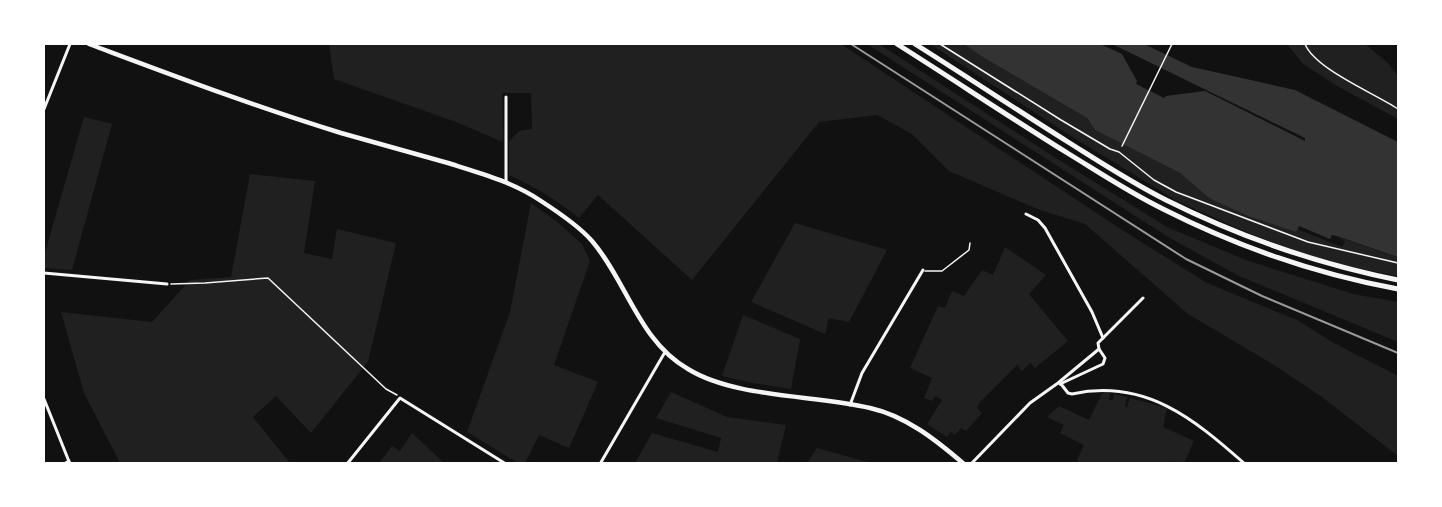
<svg xmlns="http://www.w3.org/2000/svg" width="1442" height="507" font-family="'Archivo Narrow',sans-serif">
<style>
.green{fill:#202020}
.water{fill:#333}
.lines{fill:none;stroke-linecap:round;stroke-linejoin:round}
.path{stroke:#f5f5f5;stroke-width:1.5}
.service{stroke:#f5f5f5;stroke-width:1.5}
.minor{stroke:#f5f5f5;stroke-width:3}
.secondary{stroke:#f5f5f5;stroke-width:4.5}
.motorway{stroke:#f5f5f5;stroke-width:5}
.rail{stroke:#9a9a9a;stroke-width:2}
</style>
<rect width="100%" height="100%" fill="#111"/>
<g class="green">
<path d="M329 44H841L1119 228 1207 283 1297 320 1334 343 1398 376V456L1322 397 1274 365 1188 314 1085 224 1037 209 949 171 912 134 877 115 819 122 692 280 598 195 579 218C557 200 535 187 509 175V142L519 131 532 129 531 93H502L503 142 456 122 334 79Z"/>
<path d="M867 44H879L1048 153 1167 227 1246 260 1353 294 1398 302V342L1239 276 1168 237Z"/>
<path d="M930 44H964L981 56 1087 118 1095 130 1180 173 1209 198 1296 232 1297 229 1342 247 1345 241 1332 235 1398 257V276L1336 264 1260 238 1177 201 1063 131Z"/>
<path d="M1287 44H1365L1388 63 1398 76V119L1337 86 1302 63Z"/>
<path d="M84 117 112 124 72 270 44 268V256Z"/>
<path d="M250 174 315 181 304 253 332 259 337 229 396 243 368 362 311 433 276 396 253 417 289 462 287 463H120L84 393 61 312 152 322 190 280 231 277Z"/>
<path d="M531 203 556 221 582 244 590 261 554 365 598 382 569 448 539 435 525 463H518L467 432 510 312Z"/>
<path d="M795 223 887 250 849 322 829 318 825 334 751 302Z"/>
<path d="M1005 247 1046 275 1029 294 1068 341 1035 368 1030 363 1022 371 1017 365 980 402 977 408 982 413 966 431 961 428 955 435 951 432 947 437 927 424 942 400 935 396 932 401 924 398 932 378 910 368 938 306 945 308 952 291 964 296 982 270 993 275Z"/>
<path d="M743 315 800 339 791 389 753 383 722 376Z"/>
<path d="M1103 391 1110 393 1109 400H1113L1114 394 1127 397 1125 407H1127L1130 398 1167 408 1163 427 1194 441 1184 463H1178L1175 461 1173 464 1079 463 1077 460 1084 445 1060 433 1064 425 1047 417 1059 406 1089 420Z"/>
<path d="M671 392 727 417 786 425 777 463H635L652 433 718 452 721 438 656 418Z"/>
<path d="M412 433 444 463H379L392 446 400 451Z"/>
<path d="M817 448 871 463H807Z"/>
</g>
<path class="water" d="M964 44H1100L1122 54 1137 81 1136 84 1164 98 1166 96 1205 91 1305 141V138L1112 44H1144L1192 67 1295 90 1398 142V257L1337 236 1332 235 1330 239 1299 226 1296 232 1248 216 1209 198 1180 173 1095 130 1087 118 981 56Z"/>
<g class="lines">
<path class="path" d="M171 284 205 283 268 278 386 389 397 395"/>
<g class="service">
<path d="M940 44 1061 120 1110 149 1119 152 1154 180 1176 192 1308 242 1398 263"/>
<path d="M1305 44C1315 69 1374 93 1398 109"/>
<path d="M1122 146 1172 44"/>
<path d="M925 271H942L969 250 970 243"/>
</g>
<g class="minor">
<path d="M506 97V182"/>
<path d="M44 109 70 44"/>
<path d="M1026 214 1038 220 1045 228 1092 312 1103 338"/>
<path d="M44 273 167 284"/>
<path d="M1060 384 1103 364 1105 358 1099 349"/>
<path d="M1061 384 1068 393 1072 394C1145 378 1194 419 1245 464"/>
<path d="M44 399 70 464"/>
<path d="M850 405 862 373 923 270"/>
<path d="M64 464 69 461"/>
<path d="M347 464 400 398 506 464"/>
<path d="M600 464 665 352"/>
<path d="M971 464 1030 403 1058 383 1099 349 1098 343 1143 298"/>
</g>
<path class="secondary" d="M89 44C172 75 256 107 341 133 376 143 412 153 448 163 480 173 513 182 541 201 558 212 579 226 592 241 627 282 639 341 688 369 735 398 815 395 870 408 906 416 936 440 964 464"/>
<g class="motorway">
<path d="M897 44C954 80 1011 118 1069 154 1100 173 1130 193 1163 209 1238 247 1316 274 1398 289"/>
<path d="M915 44C966 76 1017 110 1068 142 1100 162 1132 183 1166 200 1240 237 1318 264 1398 280"/>
</g>
<path class="rail" d="M851 44 1186 259 1262 296 1398 353"/>
</g>
<rect width="1442" height="507" fill="none" stroke="#ffffff" stroke-width="90"/>
</svg>
